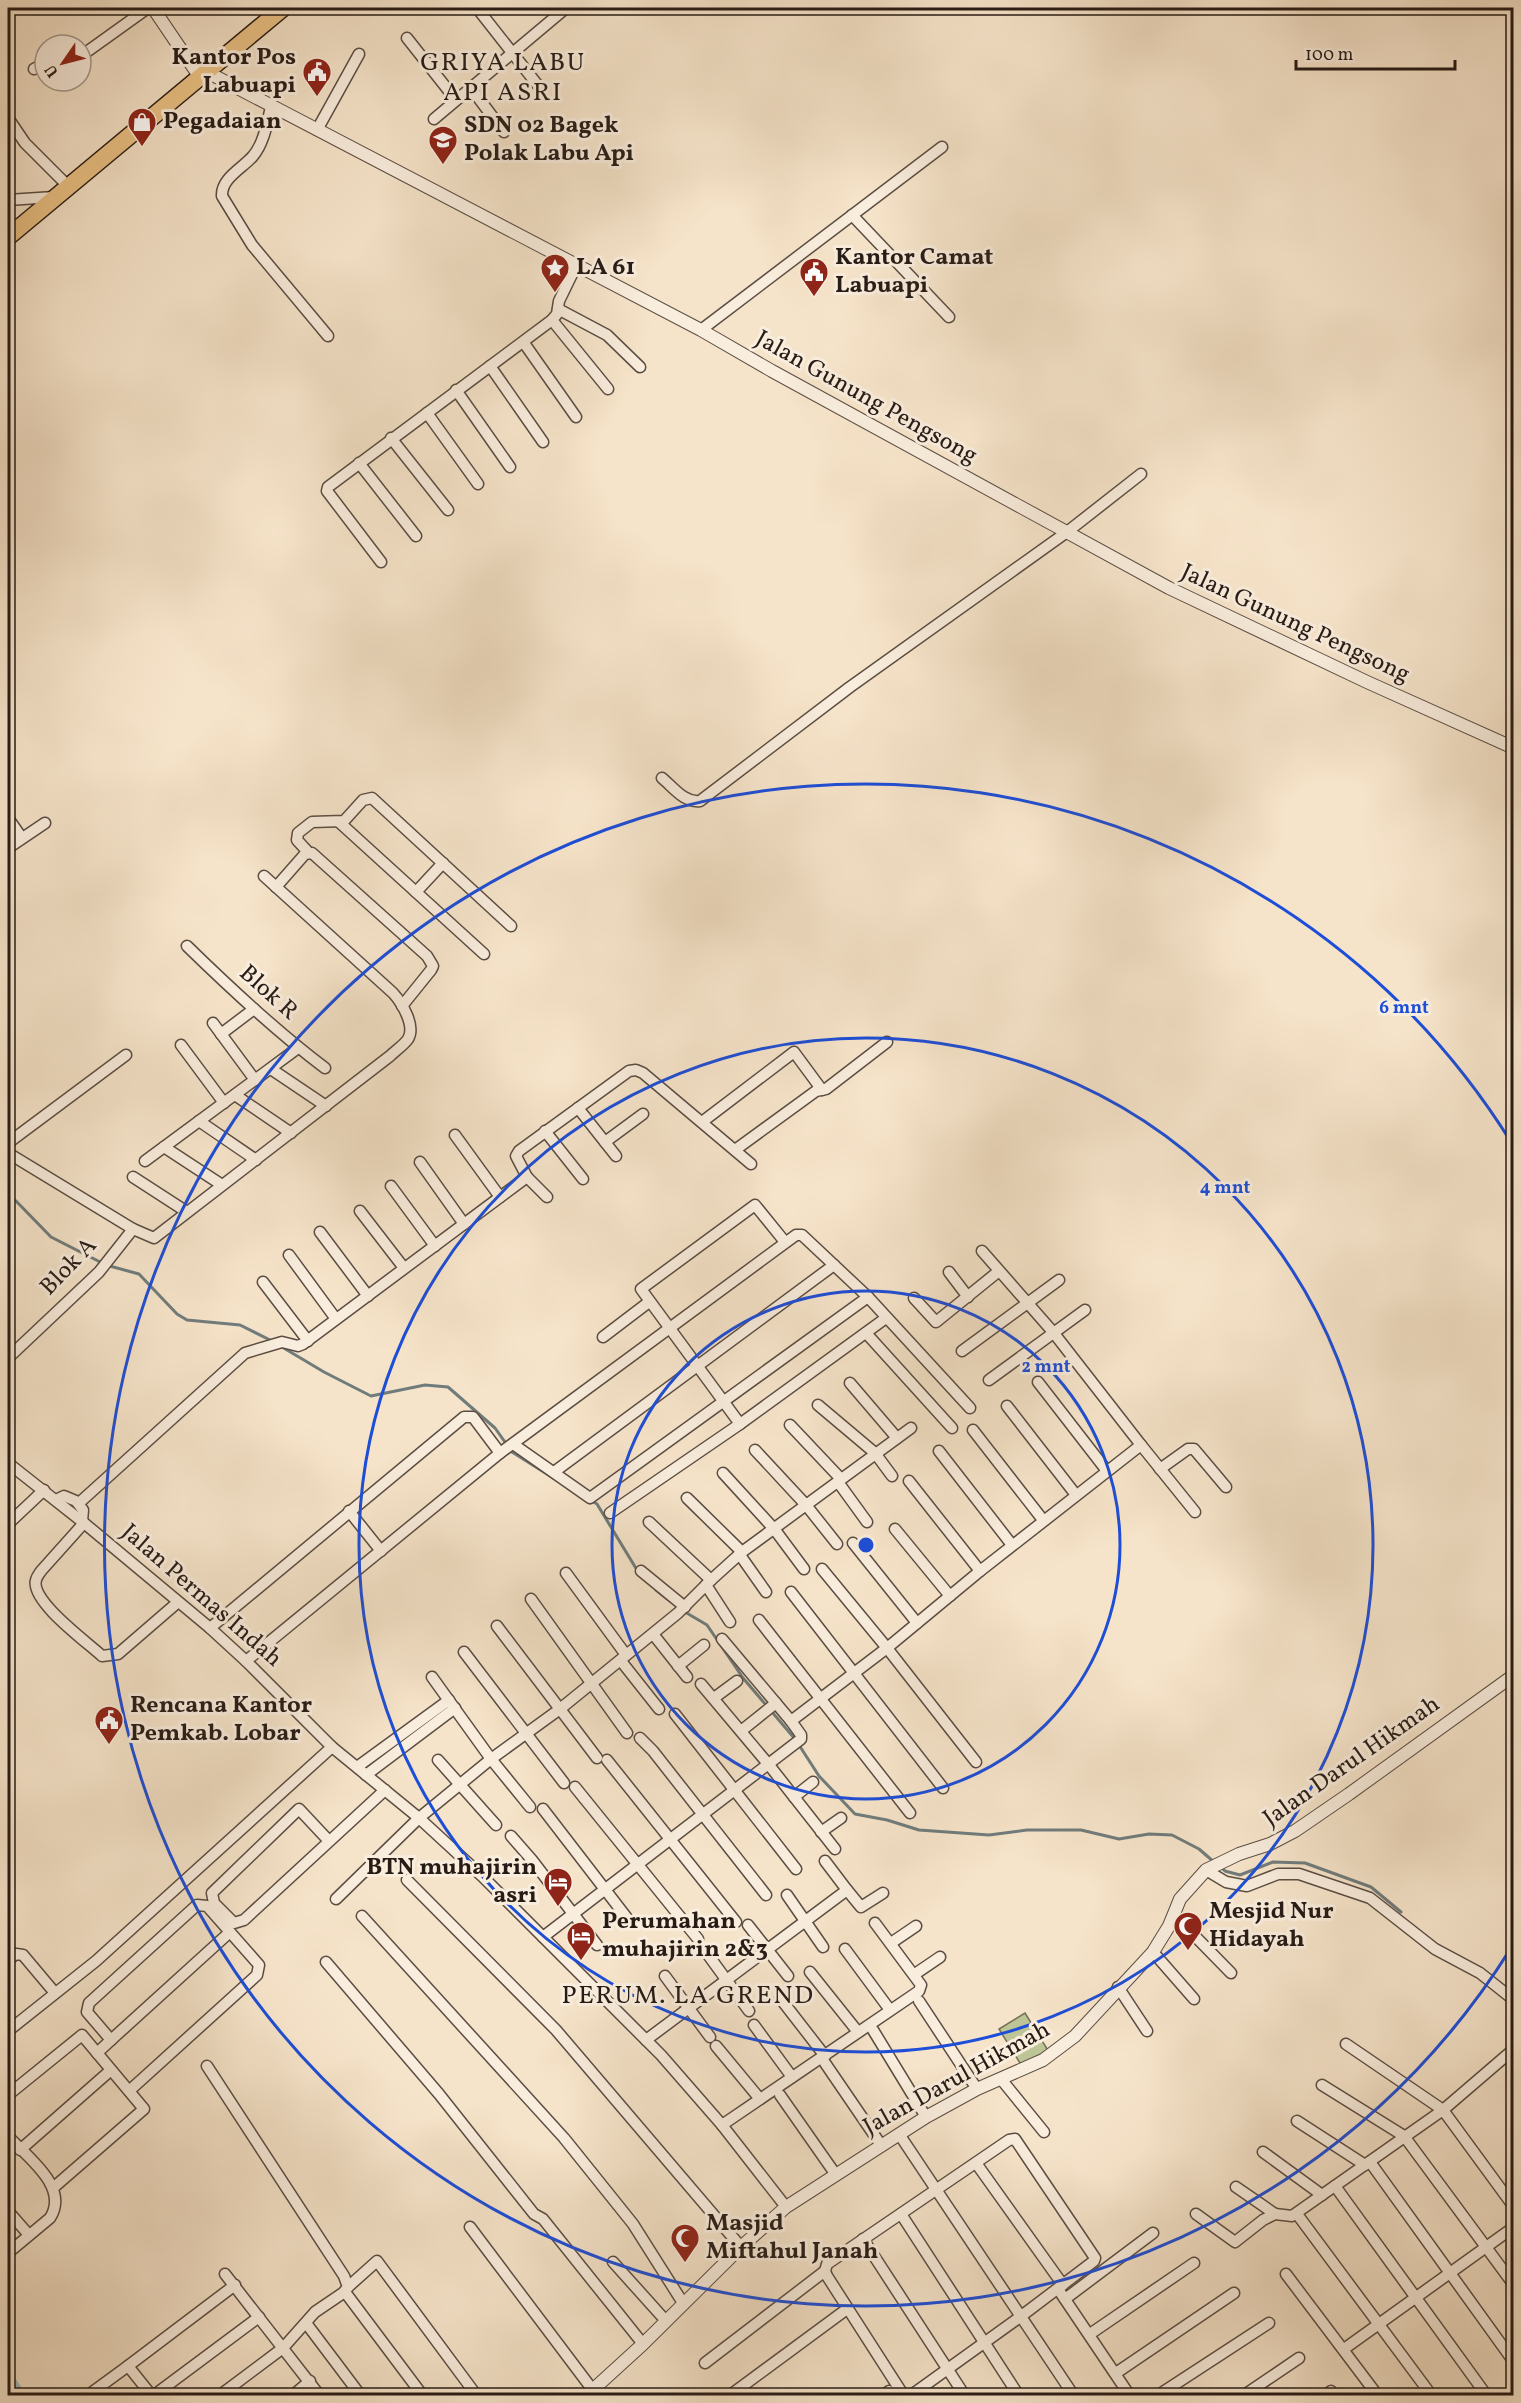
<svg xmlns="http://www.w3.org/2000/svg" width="1521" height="2403" font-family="Vollkorn,serif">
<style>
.green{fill:#bdc496;stroke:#727056;stroke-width:1.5}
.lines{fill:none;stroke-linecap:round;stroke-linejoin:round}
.stream{stroke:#707c7c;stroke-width:3}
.river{stroke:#a1bcc0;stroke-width:20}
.minor-casing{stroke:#5b4d43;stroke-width:13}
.tertiary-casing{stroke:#5b4d43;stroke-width:14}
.trunk-casing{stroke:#271b16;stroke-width:19}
.minor{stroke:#f9eddd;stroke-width:10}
.tertiary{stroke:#f9eddd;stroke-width:12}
.trunk{stroke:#ebc285;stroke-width:16}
.ring{fill:none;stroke:#1d4ed8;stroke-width:3}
.labels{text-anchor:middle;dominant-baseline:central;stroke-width:6;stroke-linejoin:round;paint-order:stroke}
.poi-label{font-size:24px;font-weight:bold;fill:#271b16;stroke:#f9eddd;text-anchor:start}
.street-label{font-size:24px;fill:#271b16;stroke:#f9eddd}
.neighbourhood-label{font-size:26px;letter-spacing:1.5px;fill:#271b16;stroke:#f9eddd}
.centre{fill:#1d4ed8;stroke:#f9eddd;stroke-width:3}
.ring-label{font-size:18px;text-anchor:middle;font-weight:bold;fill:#1d4ed8;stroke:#f9eddd;stroke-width:6;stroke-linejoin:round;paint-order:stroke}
</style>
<rect width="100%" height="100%" fill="#f6e4ca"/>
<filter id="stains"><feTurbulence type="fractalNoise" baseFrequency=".00333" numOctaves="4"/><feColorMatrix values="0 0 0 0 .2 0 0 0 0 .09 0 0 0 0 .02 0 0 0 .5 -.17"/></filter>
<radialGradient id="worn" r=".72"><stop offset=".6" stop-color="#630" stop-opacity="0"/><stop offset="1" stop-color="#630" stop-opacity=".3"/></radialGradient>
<path class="green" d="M1025 2013 1049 2052 1023 2068 999 2029Z"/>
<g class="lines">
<g class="stream">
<path d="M8 1196 16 1201 51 1237 106 1265 139 1274 177 1314 187 1320 240 1325 274 1342"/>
<path d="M282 1347 324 1372 371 1396 425 1385 448 1387 495 1428 512 1452 558 1481"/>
<path d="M592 1501 597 1504 637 1570"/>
<path d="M656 1590 670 1601"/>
<path d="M685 1612 707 1625 743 1678 795 1739"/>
<path d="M799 1745 819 1776 855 1814 887 1820 919 1830 989 1835 1027 1830H1081L1119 1839 1149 1834 1172 1835 1199 1849 1214 1862"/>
<path d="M1220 1866 1225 1871 1240 1875 1273 1862 1305 1863 1371 1887 1401 1912"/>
</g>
<path class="river" d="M8 2385 15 2396"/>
<g class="minor-casing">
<g id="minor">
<path d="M477 8 540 88"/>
<path d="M407 38 456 100"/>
<path d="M62 43 63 45"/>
<path d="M81 56 148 8"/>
<path d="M34 69 45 63"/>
<path d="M471 88 504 132"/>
<path d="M271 107C267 123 264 143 253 156 243 168 221 178 222 196L252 245 328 336"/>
<path d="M8 118 25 143 68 186"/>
<path d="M434 119 566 8"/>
<path d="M317 130 359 54"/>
<path d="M8 200 54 197"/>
<path d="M852 215 949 317"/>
<path d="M558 309 607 335 640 367"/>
<path d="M552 320 608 389"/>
<path d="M701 330 942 147"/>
<path d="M524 343 576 417"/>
<path d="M490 366 543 442"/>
<path d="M456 390 510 467"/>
<path d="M427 413 478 484"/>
<path d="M391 438 448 510"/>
<path d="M359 463 416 536"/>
<path d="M381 562 327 491 328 487 552 320 557 314 559 301 576 266"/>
<path d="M662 778C673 787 684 803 700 801L850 687 1067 532 1141 474"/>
<path d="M8 818 22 838"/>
<path d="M339 822 484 954"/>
<path d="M8 848 45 823"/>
<path d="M308 852 297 840 298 833 312 822 344 821 363 800 372 798 511 926"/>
<path d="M276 887 305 854 312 853 427 956 433 966 431 970 402 1006"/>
<path d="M416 892 443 863"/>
<path d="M187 946C231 989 276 1031 325 1068"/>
<path d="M213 1023 255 1080"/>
<path d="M221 1034 254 1009"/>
<path d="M181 1045 224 1103"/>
<path d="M271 1069 326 1106"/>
<path d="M235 1095 291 1133"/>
<path d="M578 1108 616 1156"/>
<path d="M199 1121 256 1160"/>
<path d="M702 1122 794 1052 822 1090"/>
<path d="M545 1131 583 1179"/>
<path d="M455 1135 500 1197"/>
<path d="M605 1142 643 1114"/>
<path d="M8 1143 126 1055"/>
<path d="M164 1147 222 1185"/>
<path d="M735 1150 816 1091 826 1089 887 1042"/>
<path d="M8 1153 133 1229 154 1238 390 1056C395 1051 404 1045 408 1039 416 1026 402 1003 393 993L264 876"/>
<path d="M145 1161 298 1048"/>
<path d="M420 1162 464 1224"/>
<path d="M133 1177 187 1212"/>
<path d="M391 1186 435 1246"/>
<path d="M547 1197 527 1177 516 1156 519 1151 629 1071 636 1070 643 1073 751 1164"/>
<path d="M360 1211 404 1268"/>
<path d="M320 1232 368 1296"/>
<path d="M289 1255 336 1319"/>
<path d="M949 1272 968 1297"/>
<path d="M263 1282 308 1341"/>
<path d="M914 1298 936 1322 999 1271"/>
<path d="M866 1333 952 1428"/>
<path d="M603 1337 649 1302"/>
<path d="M962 1351 1059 1280"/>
<path d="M8 1358 99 1272 133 1229"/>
<path d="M989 1380 1085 1310"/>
<path d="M1038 1382 1107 1471"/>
<path d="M850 1383 897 1438"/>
<path d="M818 1405 875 1453 892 1476"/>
<path d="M1007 1406 1076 1495"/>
<path d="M740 1424 886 1318"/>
<path d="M790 1425 841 1479"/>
<path d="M973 1430 1043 1520"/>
<path d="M513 1444 590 1498 868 1297"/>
<path d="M1141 1445 1195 1512"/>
<path d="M755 1450 806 1505 837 1544"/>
<path d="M939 1451 1012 1545"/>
<path d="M8 1463 84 1523 210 1628 246 1661 332 1747 419 1818 482 1876 661 2055 722 2125 786 2207"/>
<path d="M1160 1469 1188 1449H1194L1226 1487"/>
<path d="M554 1472 834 1265"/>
<path d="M723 1473 775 1530 804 1569"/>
<path d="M909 1481 980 1571"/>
<path d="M838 1482 867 1522"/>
<path d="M687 1498 742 1552"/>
<path d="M56 1500 64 1496 76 1501 83 1510 82 1521"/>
<path d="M79 1503 245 1353 282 1342 298 1346 303 1344 527 1177"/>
<path d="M349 1511 381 1551"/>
<path d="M610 1513 740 1424 641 1289 755 1205 785 1242"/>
<path d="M649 1522 711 1580"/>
<path d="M84 1523 41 1571C39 1574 37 1576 36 1580 30 1601 87 1642 102 1656L118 1654 177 1603"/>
<path d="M8 1524 44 1490"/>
<path d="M895 1529 950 1596"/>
<path d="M853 1543 917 1623"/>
<path d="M740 1555 766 1592"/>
<path d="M822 1569 887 1648 976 1762"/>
<path d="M641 1571 685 1607"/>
<path d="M566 1573 626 1655"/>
<path d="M706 1585 730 1622"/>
<path d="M791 1592 943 1788"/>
<path d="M531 1599 627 1733"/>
<path d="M759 1620 910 1813"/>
<path d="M497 1626 597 1758"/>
<path d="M210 1628 464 1417H473L500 1453"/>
<path d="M653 1634 687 1677"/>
<path d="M722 1639 791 1721"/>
<path d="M464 1652 564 1783"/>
<path d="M246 1661 500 1453 796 1235H802L868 1297 970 1408"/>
<path d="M621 1661 659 1709"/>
<path d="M678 1666 704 1645"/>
<path d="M432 1677 491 1759 530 1807"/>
<path d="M701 1684 769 1765 835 1849"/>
<path d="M714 1698 737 1681"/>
<path d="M675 1714 796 1869"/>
<path d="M741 1731 776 1703"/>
<path d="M640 1738 653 1751 766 1895"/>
<path d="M438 1760 496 1825"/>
<path d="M607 1760 736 1922"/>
<path d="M357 1767 449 1700"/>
<path d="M366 1775 455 1708"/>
<path d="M575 1787 698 1939"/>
<path d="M794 1797 813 1782"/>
<path d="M543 1809 627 1918"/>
<path d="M821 1832 841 1818"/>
<path d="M511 1836 532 1860 597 1945"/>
<path d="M329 1841 299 1809 212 1893 214 1903 234 1923 244 1920 385 1790"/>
<path d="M1206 1870 1226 1882 1247 1886 1278 1874H1299L1370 1898 1435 1949 1480 1973 1514 2000"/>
<path d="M407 1880 556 2030 741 2247"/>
<path d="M847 1890 861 1907 883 1893"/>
<path d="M787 1895 823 1947"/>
<path d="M336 1899 419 1818 491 1759 560 1709 678 1613 711 1580 742 1552 911 1428"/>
<path d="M362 1916 564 2138 633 2224 683 2303"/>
<path d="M1172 1919 1187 1928 1231 1973"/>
<path d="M748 1925 788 1976"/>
<path d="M543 1937 801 1739V1735L791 1721 795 1718 887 1648 980 1571 1141 1445 1053 1332 982 1251"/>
<path d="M891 1943 916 1926"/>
<path d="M845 1949 890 2010"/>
<path d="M706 1952 749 2011"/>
<path d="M1153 1952 1194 1999"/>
<path d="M8 1960 16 1954 23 1955 55 1993"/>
<path d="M326 1962 439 2094 534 2214 543 2219 643 2344"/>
<path d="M810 1972 858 2032"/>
<path d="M915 1974 940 1957"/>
<path d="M665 1976 710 2037"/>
<path d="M1118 1987 1147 2031"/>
<path d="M780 1998 825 2056"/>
<path d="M919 2001 977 2089"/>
<path d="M754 2025 792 2077"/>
<path d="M873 2030 926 2117"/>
<path d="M8 2031 96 1961 332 1747"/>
<path d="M111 2040 230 1932"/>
<path d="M646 2040 847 1890 825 1861"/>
<path d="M1346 2044 1443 2110 1514 2207"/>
<path d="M716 2046 760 2099"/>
<path d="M97 2053 111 2040 87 2012 89 2003 197 1905 207 1906 259 1965 257 1975 129 2091"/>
<path d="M825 2063 881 2145"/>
<path d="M207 2066 344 2276 348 2287 343 2293 315 2312 283 2348 219 2396"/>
<path d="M1001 2079 1044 2132"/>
<path d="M1322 2085 1404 2136 1514 2285"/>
<path d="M8 2095 82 2035 144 2109 53 2188"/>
<path d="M780 2095 836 2175"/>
<path d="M1297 2121 1365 2165"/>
<path d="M722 2125 919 1991 921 1985 875 1923"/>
<path d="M899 2134 1074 2396"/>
<path d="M8 2136C27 2157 70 2187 50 2218L8 2253"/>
<path d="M20 2150 111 2070"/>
<path d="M1263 2152 1322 2195"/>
<path d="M1370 2162 1514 2362"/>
<path d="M976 2163 1063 2285"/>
<path d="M1335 2186 1487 2396"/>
<path d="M1236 2187 1275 2214"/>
<path d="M8 2211 29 2235"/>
<path d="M901 2214 1019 2396"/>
<path d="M1196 2214 1235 2242 1263 2220 1275 2214 1292 2216 1443 2110 1514 2049"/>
<path d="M1297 2214 1432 2396"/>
<path d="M470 2227 592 2389"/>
<path d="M863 2239 965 2396"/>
<path d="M613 2262 666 2321"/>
<path d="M225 2274 320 2396"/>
<path d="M1286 2274 1378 2396"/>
<path d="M348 2287 377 2261 477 2396"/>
<path d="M1058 2289 1130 2396"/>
<path d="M345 2292 423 2396"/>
<path d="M1065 2299 1153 2233"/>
<path d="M306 2323 361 2396"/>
<path d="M1090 2334 1194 2263"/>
<path d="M1344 2349 1514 2227"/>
<path d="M705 2363 825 2271"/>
<path d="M1116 2373 1234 2293"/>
<path d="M87 2396 128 2366"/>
<path d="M152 2396 128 2366 235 2285"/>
<path d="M153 2396 259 2317"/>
<path d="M292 2396 310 2381"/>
<path d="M729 2396 847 2309"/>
<path d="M883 2396 889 2391"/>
<path d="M904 2396 827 2276 825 2271 827 2264 1009 2140 1015 2139 1095 2258 1094 2261 1020 2317 910 2396"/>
<path d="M1157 2396 1269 2323"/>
<path d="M1243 2396 1299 2358"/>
<path d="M1325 2396 1331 2391"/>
</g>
</g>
<g class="tertiary-casing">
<g id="tertiary">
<path d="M153 8 199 76"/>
<path d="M205 71 701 330 772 371 1169 588 1367 682 1514 748"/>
<path d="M586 2396 643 2344 741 2247 786 2207 926 2117 977 2089 1043 2060 1075 2036 1153 1952 1169 1926 1180 1899 1206 1870 1239 1854 1270 1844 1295 1831 1349 1794 1514 1675"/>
</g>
</g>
<g class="trunk-casing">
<path id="trunk" d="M8 237 283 8"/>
</g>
<use href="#minor" class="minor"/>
<use href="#tertiary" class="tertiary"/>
<use href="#trunk" class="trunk"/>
</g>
<g class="ring">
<circle cx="866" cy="1545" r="254"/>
<circle cx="866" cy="1545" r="507"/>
<path d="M1511 1948A761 761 0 1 1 1511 1142"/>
</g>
<defs>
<g id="civic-pin" transform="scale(1.5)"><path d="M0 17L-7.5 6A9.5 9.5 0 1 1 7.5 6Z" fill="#8f2418" stroke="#f9eddd"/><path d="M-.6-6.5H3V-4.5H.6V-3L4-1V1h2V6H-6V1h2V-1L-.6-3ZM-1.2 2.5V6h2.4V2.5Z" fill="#fff"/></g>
<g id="shop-pin" transform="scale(1.5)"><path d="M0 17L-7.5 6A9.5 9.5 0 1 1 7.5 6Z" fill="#8f2418" stroke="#f9eddd"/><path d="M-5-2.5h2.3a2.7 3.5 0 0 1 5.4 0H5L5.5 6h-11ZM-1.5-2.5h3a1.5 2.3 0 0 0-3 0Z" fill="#fff"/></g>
<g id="school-pin" transform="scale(1.5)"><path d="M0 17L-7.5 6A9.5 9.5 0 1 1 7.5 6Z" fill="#8f2418" stroke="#f9eddd"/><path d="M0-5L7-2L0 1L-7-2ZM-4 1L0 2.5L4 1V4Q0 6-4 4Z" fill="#fff"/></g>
<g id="sight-pin" transform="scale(1.5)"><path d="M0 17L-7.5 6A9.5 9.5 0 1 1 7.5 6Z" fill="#8f2418" stroke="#f9eddd"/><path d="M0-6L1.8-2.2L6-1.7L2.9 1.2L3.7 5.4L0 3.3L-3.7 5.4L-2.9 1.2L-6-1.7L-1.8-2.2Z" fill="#fff"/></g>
<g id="hotel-pin" transform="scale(1.5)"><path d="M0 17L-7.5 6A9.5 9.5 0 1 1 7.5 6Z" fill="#8f2418" stroke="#f9eddd"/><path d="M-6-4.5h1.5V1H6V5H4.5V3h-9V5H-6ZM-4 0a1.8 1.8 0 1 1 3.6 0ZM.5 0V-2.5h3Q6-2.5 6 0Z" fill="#fff"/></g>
<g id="mosque-pin" transform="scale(1.5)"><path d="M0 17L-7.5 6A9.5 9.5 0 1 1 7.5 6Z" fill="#8f2418" stroke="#f9eddd"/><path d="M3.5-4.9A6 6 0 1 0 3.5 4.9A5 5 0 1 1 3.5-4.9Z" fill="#fff"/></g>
</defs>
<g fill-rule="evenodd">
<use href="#civic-pin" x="317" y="72"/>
<use href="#shop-pin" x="142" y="122"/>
<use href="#school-pin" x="443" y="140"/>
<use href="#sight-pin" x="555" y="268"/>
<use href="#civic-pin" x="814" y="272"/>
<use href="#civic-pin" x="109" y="1720"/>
<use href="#hotel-pin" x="558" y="1882"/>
<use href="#mosque-pin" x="1188" y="1926"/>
<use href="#hotel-pin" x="581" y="1936"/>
<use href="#mosque-pin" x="685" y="2238"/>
</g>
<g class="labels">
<g class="poi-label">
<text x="296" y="58" text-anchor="end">Kantor Pos<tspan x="296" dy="28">Labuapi</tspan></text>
<text x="163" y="122">Pegadaian</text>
<text x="464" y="126">SDN 02 Bagek<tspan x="464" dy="28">Polak Labu Api</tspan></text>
<text x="835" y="258">Kantor Camat<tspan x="835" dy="28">Labuapi</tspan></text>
<text x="576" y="268">LA 61</text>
<text x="130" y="1706">Rencana Kantor<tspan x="130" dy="28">Pemkab. Lobar</tspan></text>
<text x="537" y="1868" text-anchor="end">BTN muhajirin<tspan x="537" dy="28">asri</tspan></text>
<text x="1209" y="1912">Mesjid Nur<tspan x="1209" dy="28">Hidayah</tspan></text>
<text x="602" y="1922">Perumahan<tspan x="602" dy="28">muhajirin 2&amp;3</tspan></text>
<text x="706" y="2224">Masjid<tspan x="706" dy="28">Miftahul Janah</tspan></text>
</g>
<g class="street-label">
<text transform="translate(866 398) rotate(29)">Jalan Gunung Pengsong</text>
<text transform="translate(1295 624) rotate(25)">Jalan Gunung Pengsong</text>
<text transform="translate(268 993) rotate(42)">Blok R</text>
<text transform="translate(69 1267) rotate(-46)">Blok A</text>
<text transform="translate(201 1596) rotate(41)">Jalan Permas Indah</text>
<text transform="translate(1352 1762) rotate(-35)">Jalan Darul Hikmah</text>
<text transform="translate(957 2079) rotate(-29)">Jalan Darul Hikmah</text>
</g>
<g class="neighbourhood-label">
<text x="503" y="63">GRIYA LABU<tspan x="503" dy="30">API ASRI</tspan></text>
<text x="688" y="1996">PERUM. LA GREND</text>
</g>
</g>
<circle cx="866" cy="1545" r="9" class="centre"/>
<g class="ring-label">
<text x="1404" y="1013">6 mnt</text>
<text x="1225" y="1193">4 mnt</text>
<text x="1046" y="1372">2 mnt</text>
</g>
<rect width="1521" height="2403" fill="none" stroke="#f6e4ca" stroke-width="30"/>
<rect x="9" y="9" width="1503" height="2385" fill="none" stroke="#271b16" stroke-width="3"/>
<rect x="15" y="15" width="1491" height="2373" fill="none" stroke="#271b16" stroke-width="1.5"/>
<g transform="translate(63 63) rotate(235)"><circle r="28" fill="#f9eddd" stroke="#a5998d" stroke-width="1.5"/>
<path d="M0-4.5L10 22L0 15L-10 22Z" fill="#8f2418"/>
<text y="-9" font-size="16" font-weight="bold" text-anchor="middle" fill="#271b16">U</text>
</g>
<path d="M1296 60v9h159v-9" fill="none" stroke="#271b16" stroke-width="3"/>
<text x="1305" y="60" font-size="18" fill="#271b16" stroke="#f9eddd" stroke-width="4.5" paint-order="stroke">100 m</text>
<rect width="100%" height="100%" filter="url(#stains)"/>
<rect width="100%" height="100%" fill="url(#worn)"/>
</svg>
